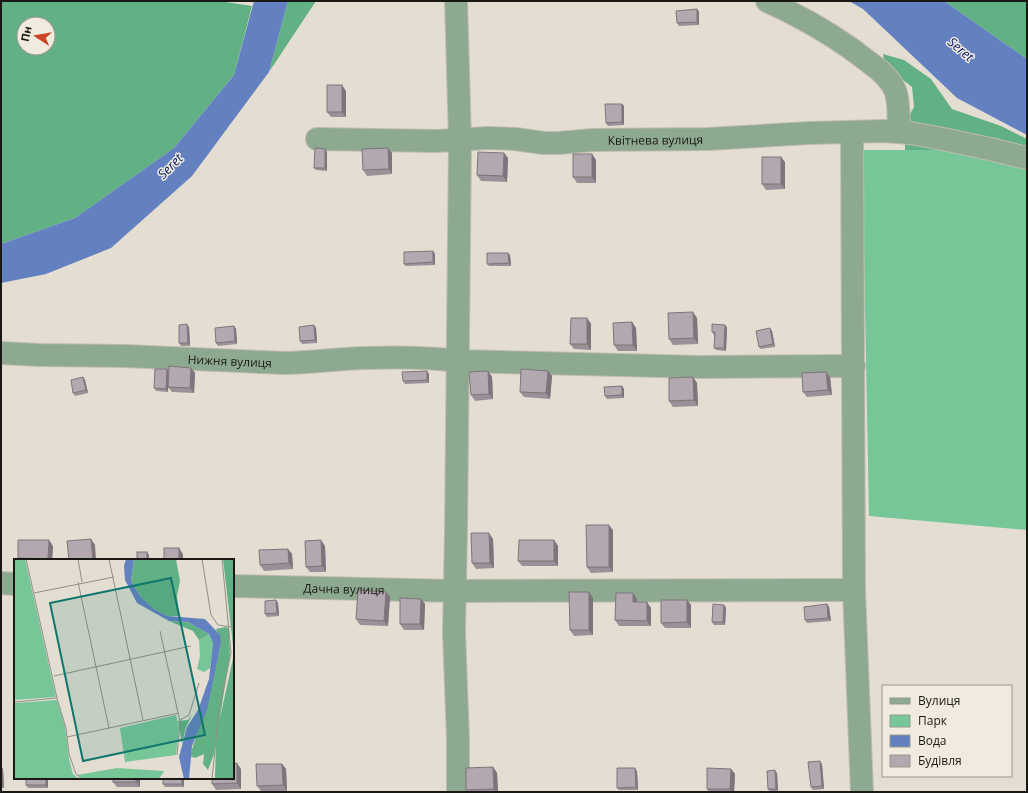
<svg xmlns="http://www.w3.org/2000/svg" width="1028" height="793" font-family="'Open Sans',sans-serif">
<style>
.green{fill:#77c698}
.forest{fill:#62b184;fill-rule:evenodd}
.water{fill:#6381c1}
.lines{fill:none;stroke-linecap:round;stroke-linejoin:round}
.minor-casing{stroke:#c0bab0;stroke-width:24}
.minor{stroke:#8da990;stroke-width:22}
.wall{fill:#9a9097}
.shaded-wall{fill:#7d757b}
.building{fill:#b3a7b0;stroke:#7d757b}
.labels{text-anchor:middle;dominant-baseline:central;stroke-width:3;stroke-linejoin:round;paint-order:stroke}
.street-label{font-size:12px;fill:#1a1814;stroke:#f1ebdf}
.water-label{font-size:13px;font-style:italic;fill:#061e6a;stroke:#f1ebdf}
.inset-road{fill:none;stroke:#938f86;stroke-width:1}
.view{fill:#0f766e;fill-opacity:0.15;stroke:#0f766e;stroke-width:2}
.inset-edge{fill:none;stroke:#1a1814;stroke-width:2}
</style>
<rect width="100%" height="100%" fill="#e4ded2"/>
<path class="green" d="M862 150H951L1027 169V530L869 516Z"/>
<g class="forest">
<path d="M1 1H219L252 6 234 75 174 148 75 218 1 244ZM24 24H48V48H24Z"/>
<path d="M288 1H316L269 72Z"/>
<path d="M944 1H1027V59Z"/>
<path d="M883 54 904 60 931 79 952 109 1001 126 1027 139V163L951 150H905V123L914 107 912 87 885 66Z"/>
</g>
<g class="water">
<path d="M254 1H288L269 72 192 176 111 248 46 274 1 283V244L75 218 174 148 234 75Z"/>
<path d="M849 1H944L1027 59V135L957 98 863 9Z"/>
</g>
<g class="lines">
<g class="minor-casing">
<g id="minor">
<path d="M456 1 460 140 456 531 454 632 458 739V792"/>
<path d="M767 1C804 18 839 38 870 63 880 70 890 78 895 90 900 102 898 119 899 132"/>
<path d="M852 132 854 590 862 792"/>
<path id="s1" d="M317 139 436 141 488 138 515 139 544 143H558L593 140 708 139 809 133 883 131 910 133 938 138 990 149 1027 158"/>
<path id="s2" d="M1 353 40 355 125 356 285 363C312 362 339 359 365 358 396 357 427 357 458 361L701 367 854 366"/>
<path d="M1 583 15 584"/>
<path id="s3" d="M233 586 456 591 854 590"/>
</g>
</g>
<use href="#minor" class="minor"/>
</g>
<g class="wall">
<path d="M697 9 699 12V25L679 26 677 23Z"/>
<path d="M346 91V117H331L327 112Z"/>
<path d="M622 104 624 106V125L608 126 606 123Z"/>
<path d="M388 148 392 153V174L367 176 363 170Z"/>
<path d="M327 152V171L316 170 314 168Z"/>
<path d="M504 153 508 158 507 182 481 181 477 175Z"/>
<path d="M592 154 596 160V183H577L573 177Z"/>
<path d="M785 162V189L766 190 762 184Z"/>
<path d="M433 251 435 254V265L406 266 404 264Z"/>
<path d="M508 253 510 255 511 266H489L487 264Z"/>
<path d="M587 318 591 324V350L574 349 570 344Z"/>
<path d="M697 318 698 344 673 345 669 339Z"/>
<path d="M632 322 636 328 637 351H618L614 345Z"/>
<path d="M314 325 316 328 317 343 302 344 300 341Z"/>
<path d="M234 326 236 329 237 344 218 346 216 343Z"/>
<path d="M189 327 190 346H181L179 343Z"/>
<path d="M727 327 726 351 716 350 714 348V335L712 332Z"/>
<path d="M772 331 775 347 761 349 759 347Z"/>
<path d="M191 368 195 373 194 393 172 392 168 387V392L156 391 154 388 167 369 169 372Z"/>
<path d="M488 371 492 377 493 399 475 401 471 395Z"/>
<path d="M548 371 552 376 550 399 524 397 520 392Z"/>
<path d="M826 372 830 377 832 395 807 397 803 392Z"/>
<path d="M429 374V383L405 384 403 381Z"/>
<path d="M83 377 85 380 88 393 75 396 73 393Z"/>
<path d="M693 377 697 383 698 406 673 407 669 401Z"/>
<path d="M622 386 624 389V398L607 399 605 396Z"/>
<path d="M613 530V572L591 573 587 567Z"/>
<path d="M493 539 494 568 476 569 472 563Z"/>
<path d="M554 540 558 546V566H522L518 561Z"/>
<path d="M53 546 52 560H19L18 558Z"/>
<path d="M325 546 326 572H310L306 567Z"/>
<path d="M288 549 292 554 293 569 264 571 260 565Z"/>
<path d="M390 597 388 626 360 625 356 619Z"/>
<path d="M593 598V635L574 636 570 630Z"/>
<path d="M421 599 425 604 424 630H404L400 624Z"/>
<path d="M637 599V602L651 608V626H619L615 620Z"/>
<path d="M276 600 278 603 279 616 267 617 265 614Z"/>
<path d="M687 600 691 605V628H665L661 623Z"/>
<path d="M827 604 829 607 831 621 807 623 805 620Z"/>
<path d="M724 605 726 608 725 625H714L712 622Z"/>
<path d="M282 764 286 769 287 791H261L257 786Z"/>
<path d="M822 764 824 789 813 790 811 787Z"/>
<path d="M1 766 3 769 4 788H1Z"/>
<path d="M493 767 497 773 498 792H468L466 790Z"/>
<path d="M241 769V789L216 790 212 784Z"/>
<path d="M731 769 735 774 734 792H709L707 789Z"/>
<path d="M637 771 638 790H619L617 788Z"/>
<path d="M777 773 778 791 770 792 768 789Z"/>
<path d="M26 778H48V788H28L26 785Z"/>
<path d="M113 778H140V787H117L113 782Z"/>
<path d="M163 778H184V787H165L163 784Z"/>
</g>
<g class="shaded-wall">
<path d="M697 9 699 12V25L697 22Z"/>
<path d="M342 85 346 91V117L342 112Z"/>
<path d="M622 104 624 106V125L622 122Z"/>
<path d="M388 148 392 153V174L389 169Z"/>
<path d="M325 149 327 152V171L325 168Z"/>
<path d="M504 153 508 158 507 182 503 176Z"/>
<path d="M592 154 596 160V183L592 177Z"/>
<path d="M781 157 785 162V189L781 184Z"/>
<path d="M433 251 435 254V265L433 262Z"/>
<path d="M508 253 510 255 511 266 509 263Z"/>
<path d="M693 312 697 318 698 344 694 338Z"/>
<path d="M587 318 591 324V350L587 344Z"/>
<path d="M632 322 636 328 637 351 633 345Z"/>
<path d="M187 324 189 327 190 346 188 343Z"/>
<path d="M314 325 316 328 317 343 315 340Z"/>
<path d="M725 325 727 327 726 351 724 348Z"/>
<path d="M234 326 236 329 237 344 235 341Z"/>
<path d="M770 328 772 331 775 347 773 344Z"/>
<path d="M191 368 195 373 194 393 190 388Z"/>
<path d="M167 369 169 372 168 392 166 389Z"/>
<path d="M427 371 429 374V383L427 380Z"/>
<path d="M488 371 492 377 493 399 489 394Z"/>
<path d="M548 371 552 376 550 399 546 393Z"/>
<path d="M826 372 830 377 832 395 828 390Z"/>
<path d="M83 377 85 380 88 393 86 390Z"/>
<path d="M693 377 697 383 698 406 694 400Z"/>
<path d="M622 386 624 389V398L622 395Z"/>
<path d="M609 525 613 530V572L609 567Z"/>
<path d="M489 533 493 539 494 568 490 563Z"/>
<path d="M91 539 95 545 96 560H93Z"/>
<path d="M49 540 53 546 52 560H49L48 559Z"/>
<path d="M321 540 325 546 326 572 322 566Z"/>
<path d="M554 540 558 546V566L554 561Z"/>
<path d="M179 548 183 554V560H179Z"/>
<path d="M288 549 292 554 293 569 289 563Z"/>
<path d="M147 552 149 555V560H147Z"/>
<path d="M386 592 390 597 388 626 384 621Z"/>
<path d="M589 592 593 598V635L589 630Z"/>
<path d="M633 593 637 599V608L633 602Z"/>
<path d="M421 599 425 604 424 630 420 624Z"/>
<path d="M276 600 278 603 279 616 277 613Z"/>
<path d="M687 600 691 605V628L687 622Z"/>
<path d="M647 602 651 608V626L647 621Z"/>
<path d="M827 604 829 607 831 621 828 618Z"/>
<path d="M724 605 726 608 725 625 723 622Z"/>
<path d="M820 761 822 764 824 789 822 786Z"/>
<path d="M237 763 241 769V789L237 783Z"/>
<path d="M282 764 286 769 287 791 283 785Z"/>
<path d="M1 766 3 769 4 788 1 784Z"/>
<path d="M493 767 497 773 498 792H496L494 789Z"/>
<path d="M635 768 637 771 638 790 636 787Z"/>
<path d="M731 769 735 774 734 792H732L730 789Z"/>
<path d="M775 770 777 773 778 791 776 789Z"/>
<path d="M46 778H48V788L46 785Z"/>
<path d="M136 778H140V787L136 782Z"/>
<path d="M182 778H184V787L182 784Z"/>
</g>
<g class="building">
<path d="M697 9V22L677 23 676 11Z"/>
<rect x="327" y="85" width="15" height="27"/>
<path d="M605 104H622V122L606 123Z"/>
<path d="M315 148 325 149V168H314Z"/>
<path d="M388 148 389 169 363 170 362 149Z"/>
<path d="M478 152 504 153 503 176 477 175Z"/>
<rect x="573" y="154" width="19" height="23"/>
<rect x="762" y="157" width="19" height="27"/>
<path d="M433 251V262L404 264V252Z"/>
<path d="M487 253H508L509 263 487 264Z"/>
<path d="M693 312 694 338 669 339 668 313Z"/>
<path d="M571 318H587V344H570Z"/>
<path d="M632 322 633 345H614L613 323Z"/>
<path d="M187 324 188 343H179V325Z"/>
<path d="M712 324 725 325 724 348H714L715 332H712Z"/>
<path d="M314 325 315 340 300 341 299 327Z"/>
<path d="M234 326 235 341 216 343 215 328Z"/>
<path d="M770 328 773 344 759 347 756 331Z"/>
<path d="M169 366 191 368 190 388 168 387Z"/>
<path d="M155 369H167L166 389 154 388Z"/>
<path d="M521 369 548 371 546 393 520 392Z"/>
<path d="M427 371V380L403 381 402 372Z"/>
<path d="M488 371 489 394 471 395 469 372Z"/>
<path d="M826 372 828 390 803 392 802 373Z"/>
<path d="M83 377 86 390 73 393 71 380Z"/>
<path d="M693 377 694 400 669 401V378Z"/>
<path d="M622 386V395L605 396 604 387Z"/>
<path d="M586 525H609V567H587Z"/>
<path d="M471 533H489L490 563H472Z"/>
<path d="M91 539 93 560H69L67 541Z"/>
<path d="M18 540H49L48 559 18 558Z"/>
<path d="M321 540 322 566 306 567 305 541Z"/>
<path d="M519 540H554V561H518Z"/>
<rect x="164" y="548" width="15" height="12"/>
<path d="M288 549 289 563 260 565 259 550Z"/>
<rect x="137" y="552" width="10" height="8"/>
<path d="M358 590 386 592 384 621 356 619Z"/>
<path d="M569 592H589V630H570Z"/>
<path d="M616 593H633V602H647V621L615 620Z"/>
<path d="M400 598 421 599 420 624H400Z"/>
<path d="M276 600 277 613 265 614V601Z"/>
<path d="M661 600H687V622L661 623Z"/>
<path d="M713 604 724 605 723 622H712Z"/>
<path d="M827 604 828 618 805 620 804 607Z"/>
<path d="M820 761 822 786 811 787 808 762Z"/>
<path d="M237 763V783L212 784V778H233V764Z"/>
<path d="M256 764H282L283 785 257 786Z"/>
<path d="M493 767 494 789 466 790V768Z"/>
<path d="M617 768H635L636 787 617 788Z"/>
<path d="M707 768 731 769 730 789H707Z"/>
<path d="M775 770 776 789H768L767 771Z"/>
<rect x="26" y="778" width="20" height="7"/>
<rect x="113" y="778" width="23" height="4"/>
<rect x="163" y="778" width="19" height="6"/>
</g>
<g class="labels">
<g class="street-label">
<text stroke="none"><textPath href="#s1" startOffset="339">Квітнева вулиця</textPath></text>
<text stroke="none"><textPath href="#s2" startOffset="229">Нижня вулиця</textPath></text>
<text stroke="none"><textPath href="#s3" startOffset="111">Дачна вулиця</textPath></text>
</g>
<g class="water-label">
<text transform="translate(961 49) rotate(40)">Seret</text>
<text transform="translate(170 166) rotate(-46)">Seret</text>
</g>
</g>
<g transform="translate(14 559)">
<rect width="220" height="220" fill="#e4ded2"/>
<path d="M0 0H11L42 138 0 141ZM195 75 199 84 196 109 190 113 183 110 186 97 185 81ZM43 141 51 167 55 200 59 215 65 220H0V144ZM162 156 165 169 162 196 111 203 106 169ZM103 209 150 212 145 220H69L63 216Z" fill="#77c698"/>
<path d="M120 0H162L166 22 163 37 165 57H153L140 50 126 37 117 22ZM209 0H220V220H201L202 177 220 95ZM155 62 174 63 195 75 185 81 179 72ZM212 68 215 70 216 96 200 195 194 211 189 205 190 195 181 199 176 197 197 129 207 84 202 70ZM178 156 172 168 168 185 164 162 174 161Z" fill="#62b184"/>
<path d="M112 0H120L117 22 126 37 140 50 153 57 191 60 206 76 207 84 193 151 178 187 175 220H170L165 198 173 168 184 151 195 120 199 84 195 75 174 63 155 62 123 44 111 21 110 7Z" fill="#6381c1"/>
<path class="inset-road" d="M12 0 43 139M64 0 68 23M95 0 129 161M188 0 197 56 204 66 217 68M64 23 95 169M20 34 100 18M146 72 166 163 163 196M40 117 177 87M43 139 52 169 55 195 62 215 68 220M0 143 43 139M166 161 175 156 185 124M53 178 165 154M198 220 205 151 217 94 208 0"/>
<path class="view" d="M157 19 191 176 69 202 36 44Z"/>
<rect width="220" height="220" class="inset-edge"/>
</g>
<rect width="1028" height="793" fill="none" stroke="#1a1814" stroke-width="4"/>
<rect x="882" y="685" width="130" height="92" fill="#f1ebdf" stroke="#9b978e"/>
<rect x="890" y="698" width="20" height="6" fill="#8da990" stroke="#9b978e"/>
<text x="918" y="705" font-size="12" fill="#1a1814">Вулиця</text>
<rect x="890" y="715" width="20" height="12" fill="#77c698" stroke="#9b978e"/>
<text x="918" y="725" font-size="12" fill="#1a1814">Парк</text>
<rect x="890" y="735" width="20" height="12" fill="#6381c1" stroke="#9b978e"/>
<text x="918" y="745" font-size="12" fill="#1a1814">Вода</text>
<rect x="890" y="755" width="20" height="12" fill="#b3a7b0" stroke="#9b978e"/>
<text x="918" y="765" font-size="12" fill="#1a1814">Будівля</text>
<g transform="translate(36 36) rotate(282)"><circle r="19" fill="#f1ebdf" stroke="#9b978e"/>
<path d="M0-3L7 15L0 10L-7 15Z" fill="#cd4323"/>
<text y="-6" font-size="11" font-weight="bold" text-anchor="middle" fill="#1a1814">Пн</text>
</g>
</svg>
